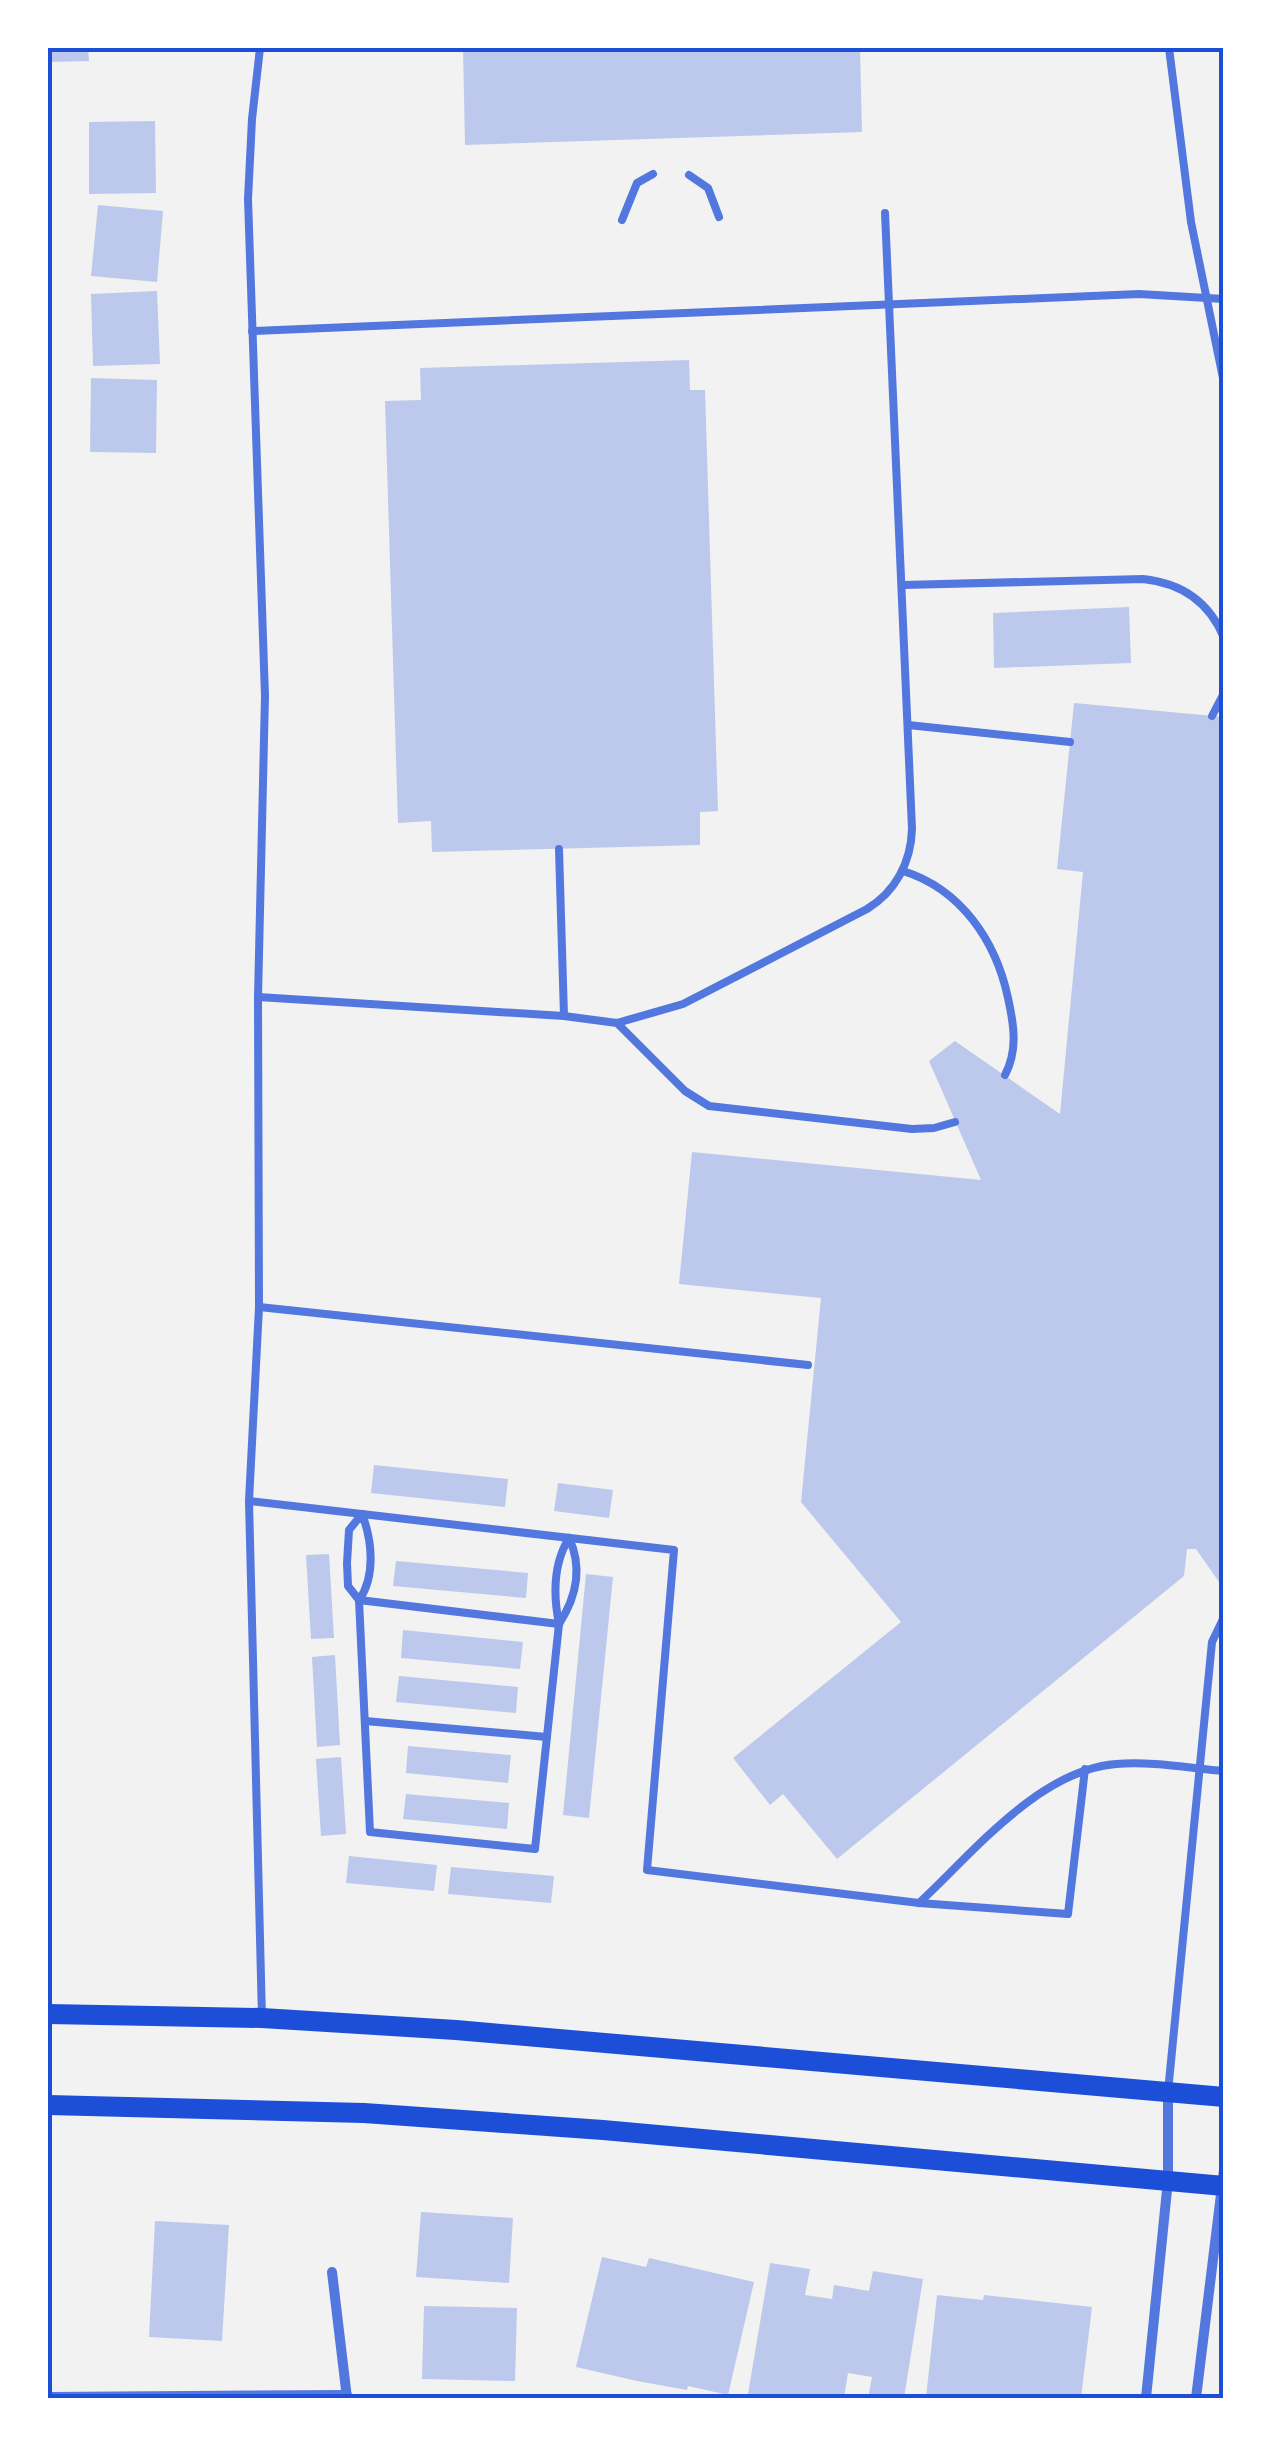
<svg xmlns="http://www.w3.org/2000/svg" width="1271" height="2446" font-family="Montserrat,sans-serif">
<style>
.building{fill:#bdc9ec}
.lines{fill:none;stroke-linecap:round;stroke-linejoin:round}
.service{stroke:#5277de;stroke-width:8}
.minor{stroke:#5277de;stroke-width:10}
.secondary{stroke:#1d4ed8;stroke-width:20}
.neatline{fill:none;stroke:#1d4ed8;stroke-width:4}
</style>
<rect width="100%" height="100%" fill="#f2f2f2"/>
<g class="building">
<path d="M48 48H88L89 61 48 62Z"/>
<path d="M463 48H860L862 132 465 145Z"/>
<path d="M155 121 156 193 89 194V122Z"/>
<path d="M98 205 163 211 157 282 91 276Z"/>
<path d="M157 291 160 364 93 366 91 294Z"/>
<path d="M689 360 690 390H705L718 811 700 812V845L432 852 431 821 398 823 385 401 421 400 420 368Z"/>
<path d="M91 378 157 380 156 453 90 452Z"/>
<path d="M1129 607 1131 663 994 668 993 613Z"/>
<path d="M1074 703 1224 717V1589L1196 1549H1187L1184 1576 837 1859 783 1794 770 1805 733 1758 901 1622 801 1502 821 1298 679 1284 692 1152 981 1180 929 1061 955 1041 1060 1114 1083 872 1057 869Z"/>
<path d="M374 1465 508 1479 505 1507 371 1493Z"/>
<path d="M558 1483 613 1490 609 1518 554 1511Z"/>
<path d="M329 1554 334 1638 311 1639 306 1555Z"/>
<path d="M396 1561 528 1573 526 1598 393 1586Z"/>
<path d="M586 1574 613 1577 589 1818 563 1815Z"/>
<path d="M403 1630 523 1642 520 1669 401 1658Z"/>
<path d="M335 1655 340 1745 317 1747 312 1657Z"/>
<path d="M399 1676 518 1687 516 1713 396 1702Z"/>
<path d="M408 1746 511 1755 508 1783 406 1773Z"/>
<path d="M341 1757 346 1834 321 1836 316 1759Z"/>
<path d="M406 1794 509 1803 507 1829 403 1819Z"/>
<path d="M349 1856 437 1865 434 1891 346 1883Z"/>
<path d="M451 1867 554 1876 551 1903 448 1894Z"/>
<path d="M421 2212 513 2218 509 2283 416 2277Z"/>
<path d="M155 2221 229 2225 222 2341 149 2337Z"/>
<path d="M602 2257 646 2267 649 2258 754 2282 728 2395 688 2386 687 2390 637 2381 576 2367Z"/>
<path d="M770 2263 810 2269 805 2295 832 2299 834 2285 869 2291 873 2271 923 2279 904 2398H868L872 2377 848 2373 844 2398H779L748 2394Z"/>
<path d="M937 2295 983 2300 984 2295 1092 2307 1081 2398H926Z"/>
<path d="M424 2306 517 2308 515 2381 422 2379Z"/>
</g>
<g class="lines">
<g class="service">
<path d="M260 48 252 119 248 199 265 696 258 997 259 1307 249 1501 262 2018"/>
<path d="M1169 48 1191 222 1224 383"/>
<path d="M689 175 708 188 719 217"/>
<path d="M622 220 637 183 653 174"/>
<path d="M252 331 1139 294 1224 299"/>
<path d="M903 585 1143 579C1181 583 1209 601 1224 638"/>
<path d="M1212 716 1224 693"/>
<path d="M908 725 1070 742"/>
<path d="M559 849 564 1016"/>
<path d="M903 871C961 889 996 941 1008 998 1014 1025 1018 1050 1005 1075"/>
<path d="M258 997 564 1016 617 1023 683 1004 867 909C895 892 911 863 912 829L885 213"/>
<path d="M617 1023 685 1091 709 1106 912 1129 934 1128 955 1122"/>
<path d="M259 1307 808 1365"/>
<path d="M249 1501 674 1550 647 1870 919 1903 1068 1914 1085 1769"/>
<path d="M359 1600C376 1576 372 1540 362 1514L349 1530 347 1563 348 1586 359 1600 370 1832 535 1849 559 1624C553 1594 553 1564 569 1538"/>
<path d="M359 1600 559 1624"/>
<path d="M559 1624C577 1596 583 1568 569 1538"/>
<path d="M365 1721 547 1737"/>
<path d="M919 1903C973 1853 1039 1770 1116 1764 1151 1761 1189 1768 1224 1771"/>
<path d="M1168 2092 1212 1642 1224 1617"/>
</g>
<g class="minor">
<path d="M332 2272 347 2398"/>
<path d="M48 2397 347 2395"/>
<path d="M1146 2398 1168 2180V2092"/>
<path d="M1196 2398 1224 2170"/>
</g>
<g class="secondary">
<path d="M48 2014 262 2018 456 2030 1224 2097"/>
<path d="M48 2105 364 2113 603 2130 1224 2186"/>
</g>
</g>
<rect width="1271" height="2446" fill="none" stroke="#ffffff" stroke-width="100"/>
<rect x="50" y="50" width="1171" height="2346" class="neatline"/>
</svg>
